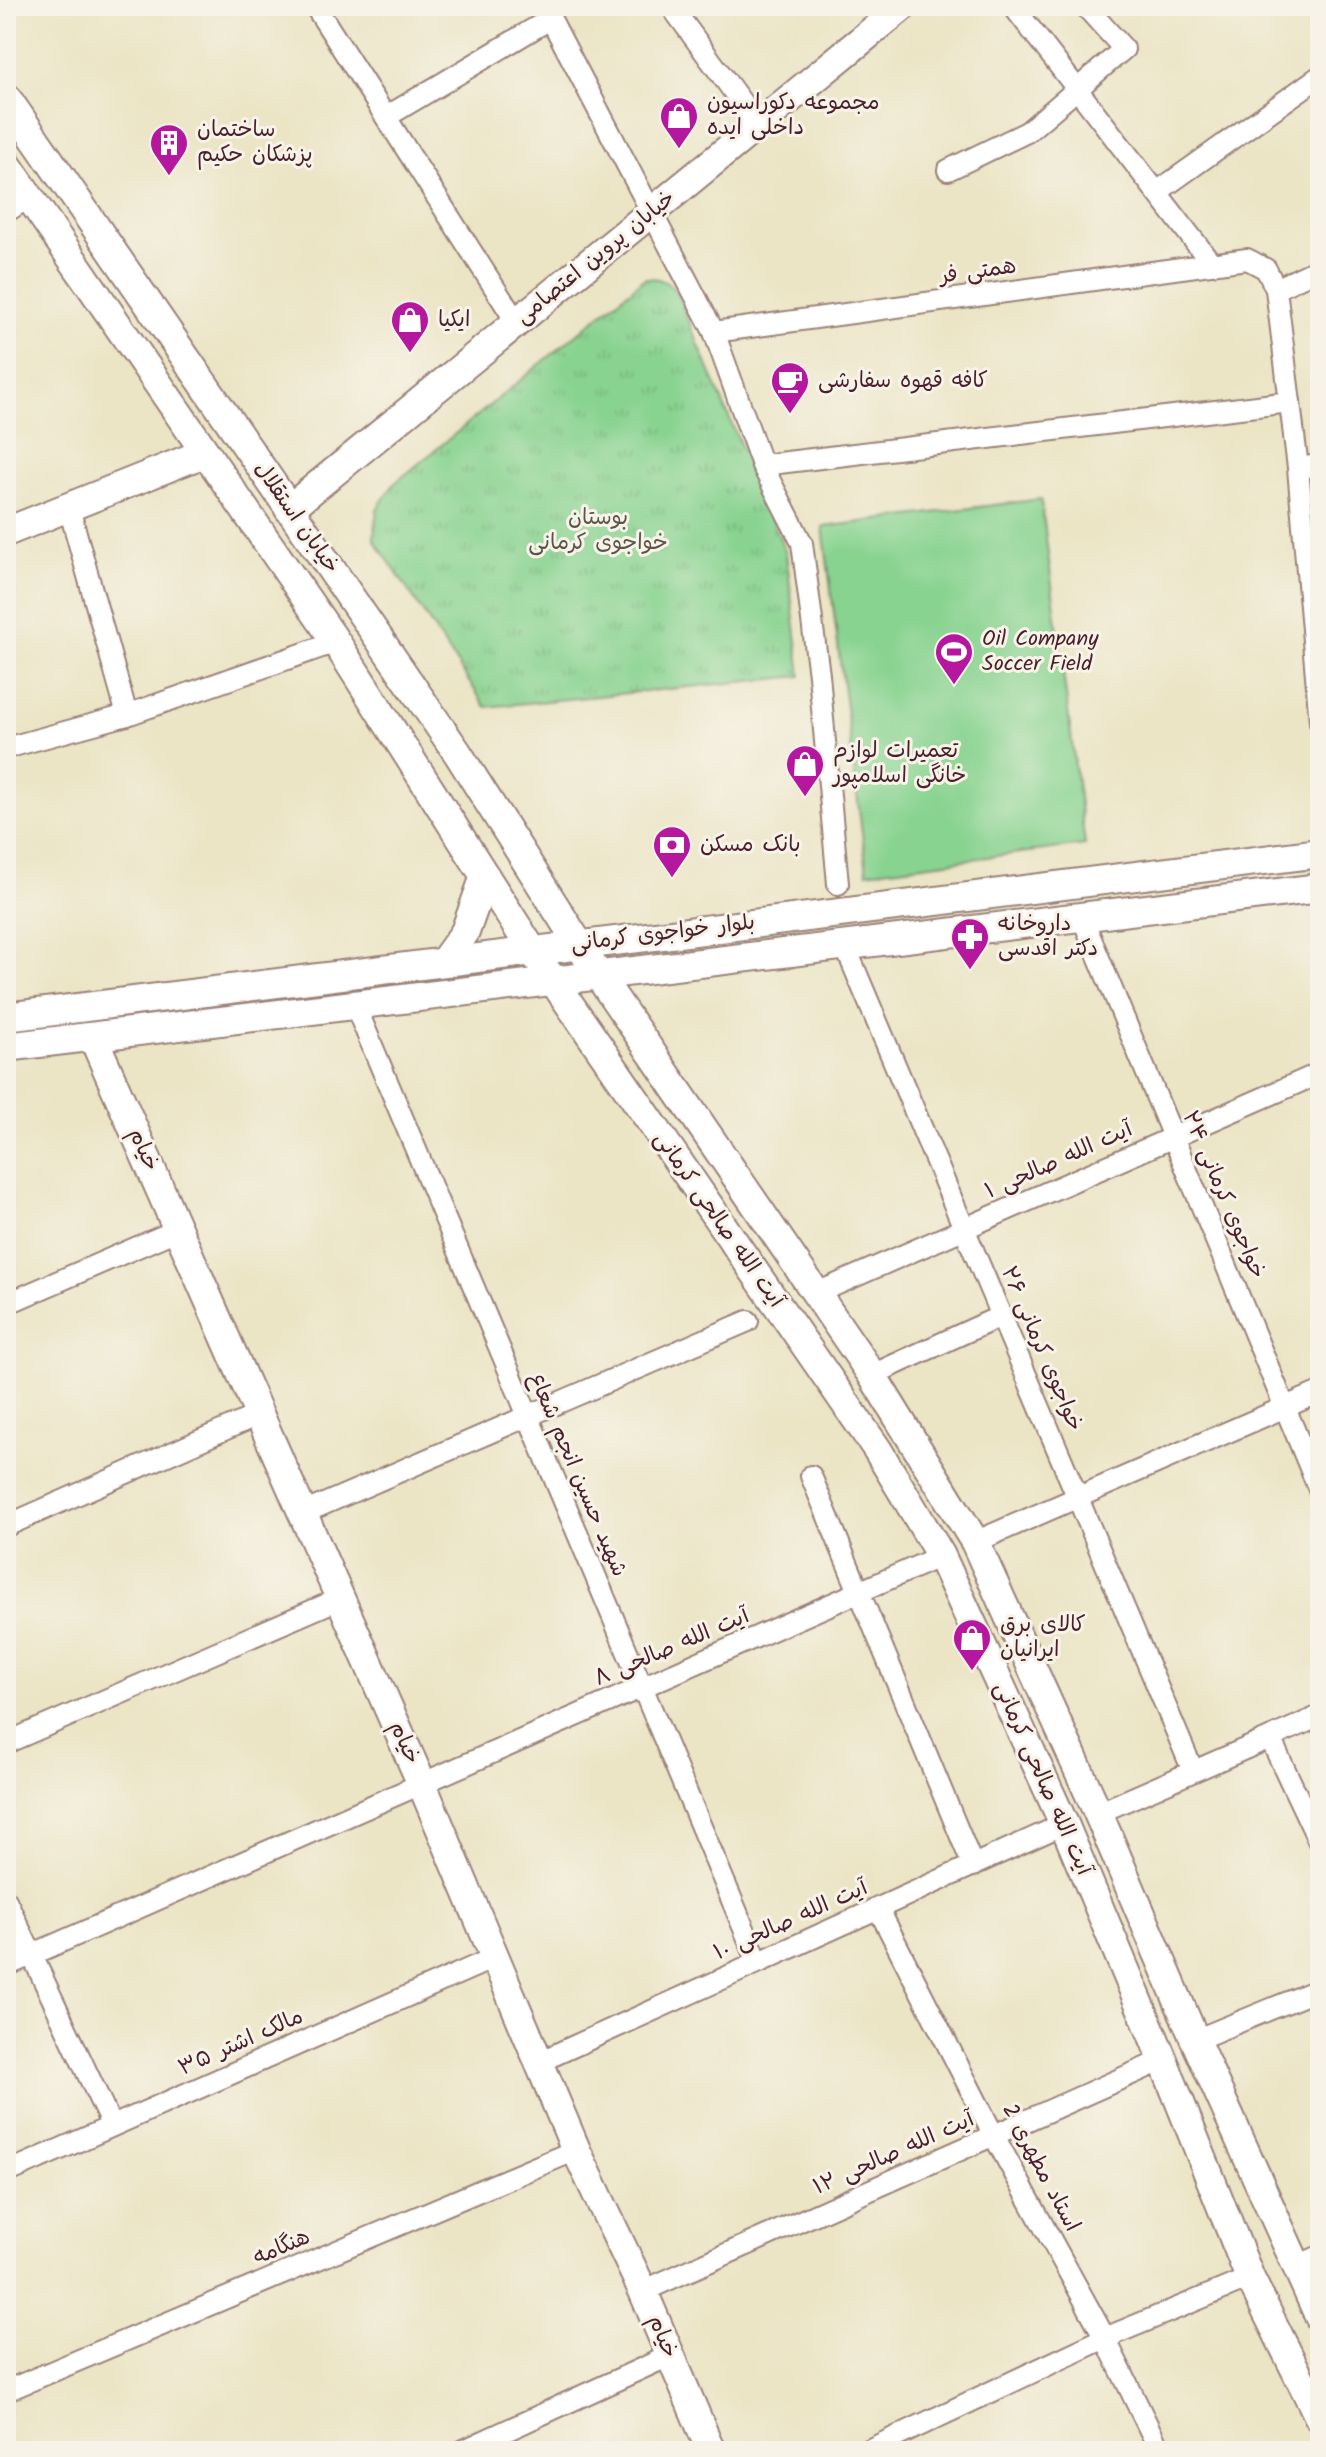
<svg xmlns="http://www.w3.org/2000/svg" width="1326" height="2457" font-family="Kalam,'Playpen Sans Arabic',sans-serif">
<style>
.park{fill:url(#park-tufts);stroke:#69795e;stroke-width:2}
.pitch{fill:#88d390;stroke:#69795e;stroke-width:2}
.lines{fill:none;stroke-linecap:round;stroke-linejoin:round}
.street-casing{stroke:#9a8278;stroke-width:24}
.secondary-casing{stroke:#9a8278;stroke-width:32}
.street{stroke:#fff;stroke-width:20}
.secondary{stroke:#fff;stroke-width:28}
.labels{text-anchor:middle;dominant-baseline:central;stroke-width:6;stroke-linejoin:round;paint-order:stroke}
.poi-label{font-size:22px;fill:#4a1f2b;stroke:#f7f3e8;text-anchor:start}
.street-label{font-size:22px;fill:#4a1f2b;stroke:#f7f3e8}
.park-label{font-size:22px;fill:#5d5549;stroke:#f7f3e8}
</style>
<defs>
<pattern id="park-tufts" width="24" height="20" patternUnits="userSpaceOnUse" patternTransform="scale(2)"><rect width="24" height="20" fill="#88d390"/><path d="M3 7l-1-3M5 7V3M7 7l1-3M15 17l-1-3M17 17v-4M19 17l1-3" fill="none" stroke="#77b57c"/></pattern>
</defs>
<rect width="100%" height="100%" fill="#f7f3e8"/>
<filter id="ink" filterUnits="userSpaceOnUse"><feTurbulence type="fractalNoise" baseFrequency=".0125" numOctaves="2"/><feDisplacementMap in="SourceGraphic" scale="16" xChannelSelector="R" yChannelSelector="G"/><feConvolveMatrix kernelMatrix="1 2 1 2 8 2 1 2 1" color-interpolation-filters="sRGB"/></filter>
<filter id="wash" filterUnits="userSpaceOnUse"><feTurbulence type="fractalNoise" baseFrequency=".006" numOctaves="4" result="noise"/><feDisplacementMap in="SourceGraphic" scale="32" xChannelSelector="R" yChannelSelector="G"/><feGaussianBlur stdDeviation="1.8" result="paint"/><feColorMatrix in="noise" values="0 0 0 0 0 0 0 0 0 0 0 0 0 0 0 0 0 1.4 0 .05"/><feComposite in="paint" operator="in"/></filter>
<g filter="url(#wash)">
<rect width="100%" height="100%" fill="#ebe4c5"/>
<path class="park" d="M645 278C659 278 666 280 676 291L786 553 801 676 486 707 374 539 377 509 394 484Z"/>
<path class="pitch" d="M1041 499 1085 845 867 872 823 527Z"/>
</g>
<g filter="url(#ink)">
<g class="lines">
<g class="street-casing">
<g id="street">
<path d="M315 6 517 323"/>
<path d="M544 6 714 332 762 465 802 543 819 675 838 884"/>
<path d="M671 6 758 125"/>
<path d="M1013 6 1212 264"/>
<path d="M386 117 550 19"/>
<path d="M948 170 1027 132 1124 49 1085 6"/>
<path d="M1157 192 1320 76"/>
<path d="M6 212 29 197"/>
<path d="M1276 289 1320 268"/>
<path d="M714 332 1247 259 1266 269 1276 289 1298 468 1320 722"/>
<path d="M762 465 1290 402"/>
<path d="M1298 468 1320 465"/>
<path d="M69 508 127 715"/>
<path d="M6 748 127 715 336 642"/>
<path d="M1082 917 1320 1492"/>
<path d="M845 946 1193 1771"/>
<path d="M355 1005 758 1962"/>
<path d="M817 1293 1320 1073"/>
<path d="M6 1304 179 1229"/>
<path d="M872 1375 1001 1316"/>
<path d="M811 1476 973 1866"/>
<path d="M301 1514 748 1321"/>
<path d="M6 1526 260 1414"/>
<path d="M975 1542 1320 1392"/>
<path d="M1270 1738 1320 1844"/>
<path d="M6 1743 339 1599"/>
<path d="M1098 1813 1320 1716"/>
<path d="M6 1900 112 2126"/>
<path d="M878 1908 994 2136 1105 2338 1160 2451"/>
<path d="M6 1966 941 1556"/>
<path d="M1195 2040 1320 1989"/>
<path d="M539 2062 1064 1824"/>
<path d="M6 2173 496 1957"/>
<path d="M1297 2266 1320 2256"/>
<path d="M643 2291 1163 2060"/>
<path d="M6 2391 576 2150"/>
<path d="M462 2451 669 2356"/>
<path d="M866 2451 1105 2338 1250 2278"/>
</g>
</g>
<g class="secondary-casing">
<g id="secondary">
<path d="M6 97 457 752 599 976 872 1375 975 1542 1098 1813 1195 2040 1320 2318"/>
<path d="M6 163 336 642 532 950 877 1449 941 1556 1064 1824 1163 2060 1250 2278 1320 2419"/>
<path d="M289 509 903 6"/>
<path d="M6 532 204 453"/>
<path d="M445 960 465 932 485 876"/>
<path d="M6 1017 1320 853"/>
<path d="M93 1037 421 1782 576 2150 643 2291 711 2451"/>
<path d="M6 1047 1320 888"/>
</g>
</g>
<use href="#street" class="street"/>
<use href="#secondary" class="secondary"/>
</g>
</g>
<defs>
<g id="shop-pin" transform="scale(2)"><path d="M0 17L-7.5 6A9.5 9.5 0 1 1 7.5 6Z" fill="#b5179e" stroke="#f7f3e8"/><path d="M-5-2.5h2.3a2.7 3.5 0 0 1 5.4 0H5L5.5 6h-11ZM-1.5-2.5h3a1.5 2.3 0 0 0-3 0Z" fill="#fff"/></g>
<g id="building-pin" transform="scale(2)"><path d="M0 17L-7.5 6A9.5 9.5 0 1 1 7.5 6Z" fill="#b5179e" stroke="#f7f3e8"/><path d="M-4-6H4V6H1V3H-1V6H-4ZM-2.5-4.3h1.7v1.8h-1.7ZM.8-4.3h1.7v1.8H.8ZM-2.5-1h1.7V.8h-1.7ZM.8-1h1.7V.8H.8Z" fill="#fff"/></g>
<g id="cafe-pin" transform="scale(2)"><path d="M0 17L-7.5 6A9.5 9.5 0 1 1 7.5 6Z" fill="#b5179e" stroke="#f7f3e8"/><path d="M-5.5-4.5H6V0H3Q3 3.5 0 3.5H-2.5Q-5.5 3.5-5.5 0ZM3-3.2v2h1.7v-2ZM-6 4.5H4V6H-6Z" fill="#fff"/></g>
<g id="stadium-pin" transform="scale(2)"><path d="M0 17L-7.5 6A9.5 9.5 0 1 1 7.5 6Z" fill="#b5179e" stroke="#f7f3e8"/><path d="M0-5a6.5 5 0 1 0 0 10a6.5 5 0 1 0 0-10ZM-3.5-1.8h7v3.6h-7Z" fill="#fff"/></g>
<g id="bank-pin" transform="scale(2)"><path d="M0 17L-7.5 6A9.5 9.5 0 1 1 7.5 6Z" fill="#b5179e" stroke="#f7f3e8"/><path d="M-6-4H6V4H-6ZM0-2.3a2.3 2.3 0 1 0 0 4.6a2.3 2.3 0 1 0 0-4.6Z" fill="#fff"/></g>
<g id="pharmacy-pin" transform="scale(2)"><path d="M0 17L-7.5 6A9.5 9.5 0 1 1 7.5 6Z" fill="#b5179e" stroke="#f7f3e8"/><path d="M-2-6h4v4h4v4h-4v4h-4v-4h-4v-4h4Z" fill="#fff"/></g>
</defs>
<g fill-rule="evenodd">
<use href="#shop-pin" x="679" y="116"/>
<use href="#building-pin" x="169" y="143"/>
<use href="#shop-pin" x="410" y="320"/>
<use href="#cafe-pin" x="790" y="381"/>
<use href="#stadium-pin" x="954" y="652"/>
<use href="#shop-pin" x="805" y="764"/>
<use href="#bank-pin" x="672" y="845"/>
<use href="#pharmacy-pin" x="970" y="937"/>
<use href="#shop-pin" x="972" y="1638"/>
</g>
<g class="labels">
<g class="poi-label">
<text x="707" y="103">مجموعه دکوراسیون<tspan x="707" dy="25">داخلی ایده</tspan></text>
<text x="197" y="130">ساختمان<tspan x="197" dy="25">پزشکان حکیم</tspan></text>
<text x="438" y="320">ایکیا</text>
<text x="818" y="381">کافه قهوه سفارشی</text>
<text x="982" y="639">Oil Company<tspan x="982" dy="25">Soccer Field</tspan></text>
<text x="833" y="751">تعمیرات لوازم<tspan x="833" dy="25">خانگی اسلامپور</tspan></text>
<text x="700" y="845">بانک مسکن</text>
<text x="998" y="924">داروخانه<tspan x="998" dy="25">دکتر اقدسی</tspan></text>
<text x="1000" y="1625">کالای برق<tspan x="1000" dy="25">ایرانیان</tspan></text>
</g>
<g class="street-label">
<text transform="translate(596 258) rotate(-39)">خیابان پروین اعتصامی</text>
<text transform="translate(978 272) rotate(-8)">همتی فر</text>
<text transform="translate(296 518) rotate(55)">خیابان استقلال</text>
<text transform="translate(663 934) rotate(-7)">بلوار خواجوی کرمانی</text>
<text transform="translate(143 1150) rotate(66)">خیام</text>
<text transform="translate(1059 1161) rotate(-24)">آیت الله صالحی ۱</text>
<text transform="translate(1223 1195) rotate(67)">خواجوی کرمانی ۲۴</text>
<text transform="translate(718 1220) rotate(55)">آیت الله صالحی کرمانی</text>
<text transform="translate(1041 1349) rotate(67)">خواجوی کرمانی ۲۶</text>
<text transform="translate(577 1475) rotate(67)">شهید حسین انجم شعاع</text>
<text transform="translate(672 1648) rotate(-23)">آیت الله صالحی ۸</text>
<text transform="translate(404 1743) rotate(66)">خیام</text>
<text transform="translate(1042 1779) rotate(66)">آیت الله صالحی کرمانی</text>
<text transform="translate(791 1921) rotate(-24)">آیت الله صالحی ۱۰</text>
<text transform="translate(241 2043) rotate(-24)">۳۵ مالک اشتر</text>
<text transform="translate(894 2154) rotate(-24)">آیت الله صالحی ۱۲</text>
<text transform="translate(1040 2168) rotate(62)">استاد مطهری 2</text>
<text transform="translate(282 2248) rotate(-23)">هنگامه</text>
<text transform="translate(662 2337) rotate(68)">خیام</text>
</g>
<g class="park-label">
<text x="598" y="518">بوستان<tspan x="598" dy="25">خواجوی کرمانی</tspan></text>
</g>
</g>
<rect width="1326" height="2457" fill="none" stroke="#f7f3e8" stroke-width="32"/>
</svg>
